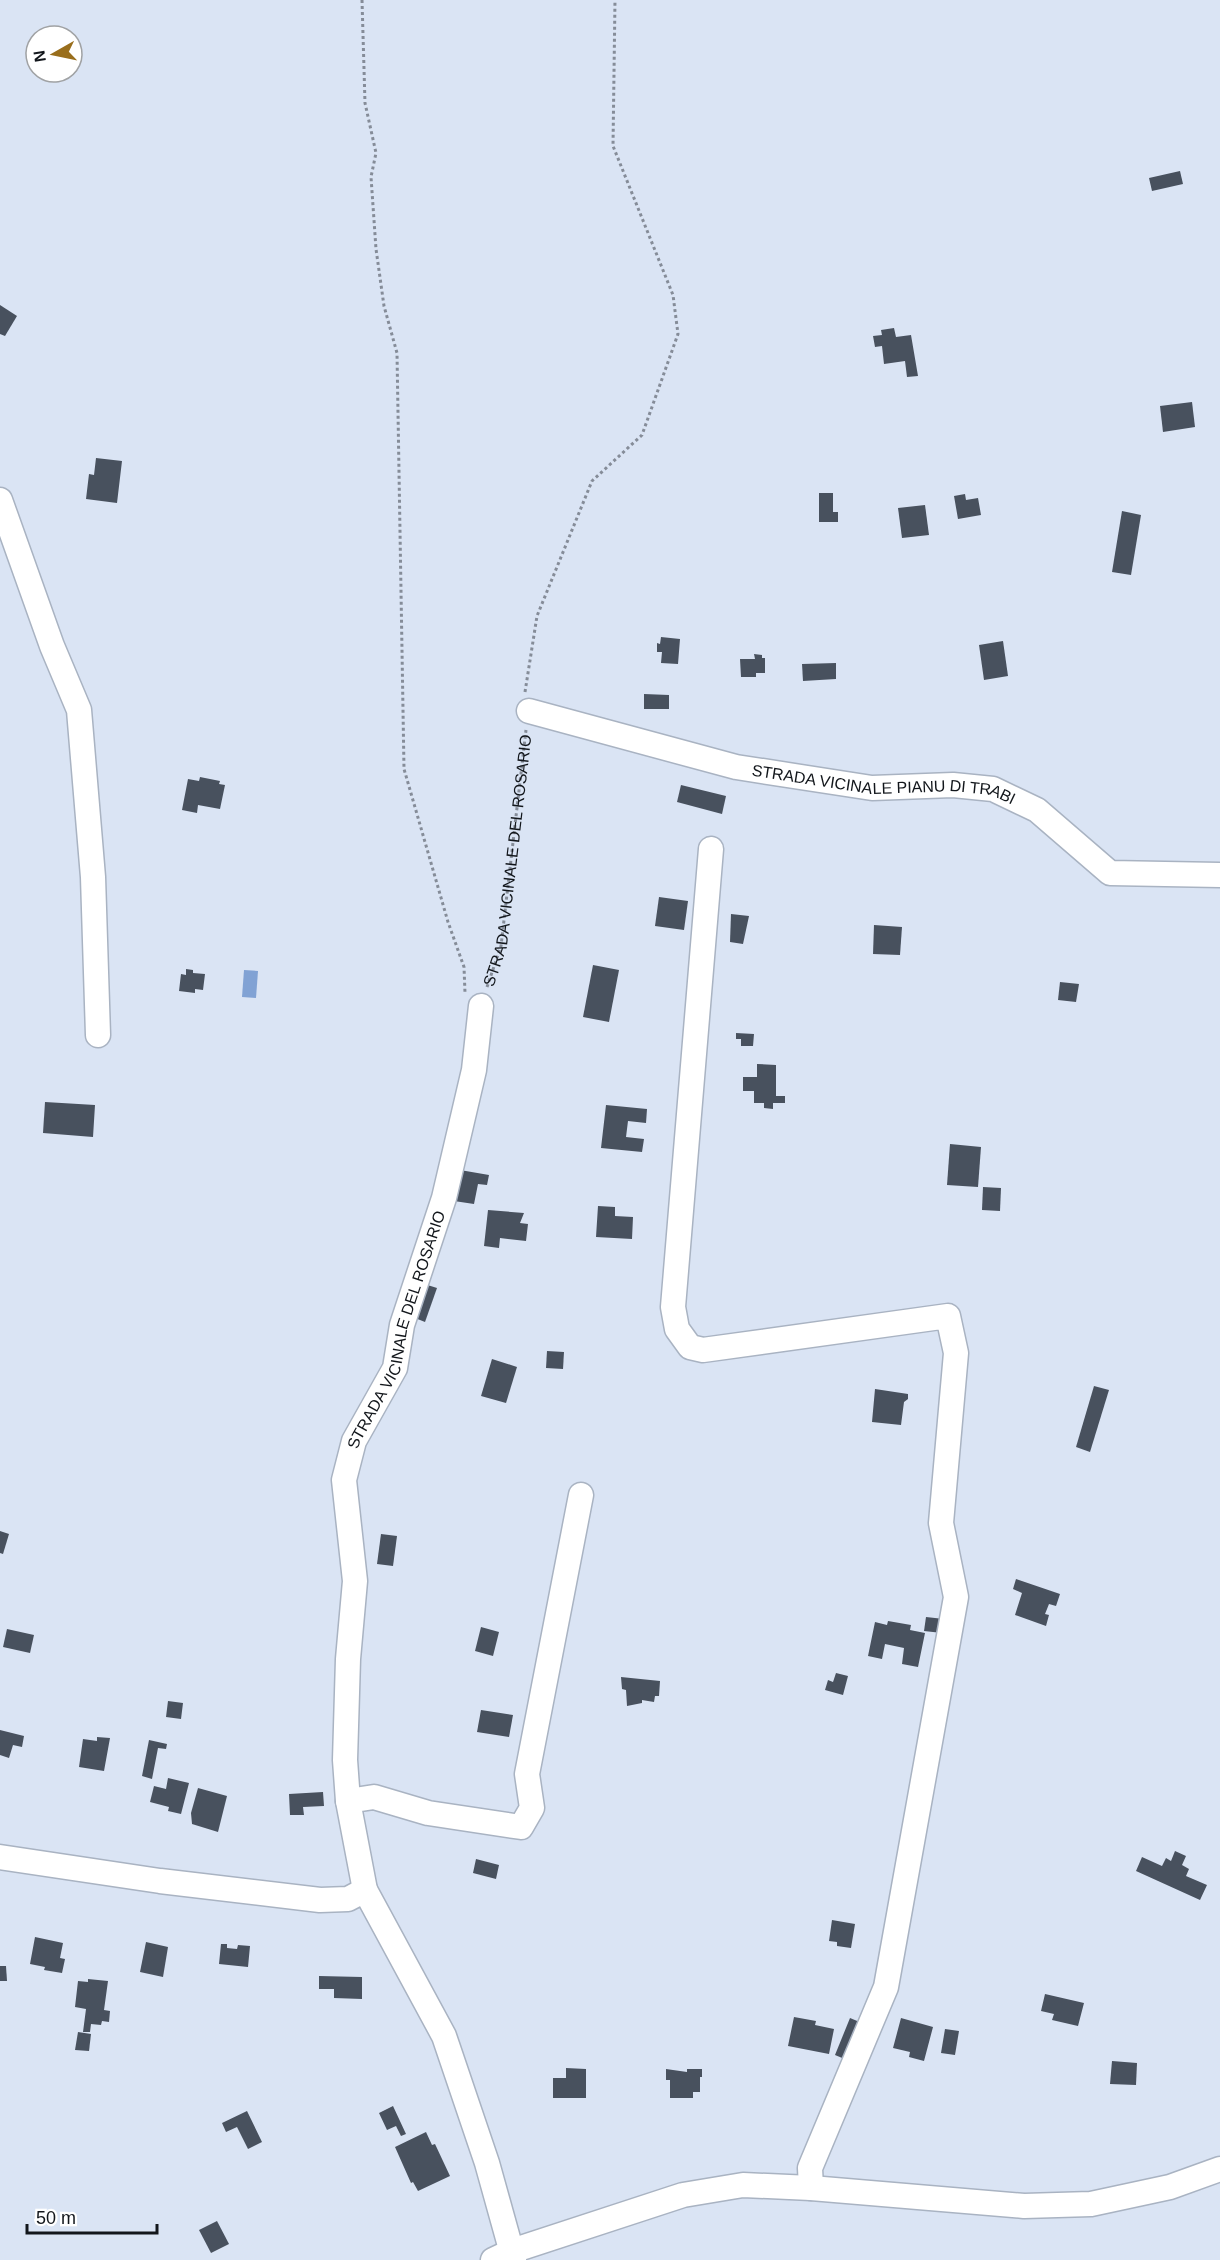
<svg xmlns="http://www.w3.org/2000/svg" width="1220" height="2260" font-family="Helvetica,sans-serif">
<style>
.water{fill:#81a2d4}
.building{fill:#48515e}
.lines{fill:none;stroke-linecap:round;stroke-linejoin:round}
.minor-casing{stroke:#a9b3c2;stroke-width:27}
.path{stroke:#858c98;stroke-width:3;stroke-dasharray:3 3;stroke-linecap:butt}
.minor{stroke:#fff;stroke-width:24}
.labels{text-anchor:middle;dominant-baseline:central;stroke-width:6;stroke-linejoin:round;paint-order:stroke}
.street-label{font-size:16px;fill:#12161b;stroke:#fff}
</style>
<rect width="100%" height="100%" fill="#dae4f4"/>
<path class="water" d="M244 970 258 971 256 998 242 997Z"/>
<g class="building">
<path d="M1180 171 1183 184 1152 191 1149 178Z"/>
<path d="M0 305 17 316 5 336 0 334Z"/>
<path d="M894 328 896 337 911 335 918 376 907 377 905 361 884 364 882 346 875 347 873 336 882 335 881 330Z"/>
<path d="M1192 402 1195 427 1163 432 1160 406Z"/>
<path d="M96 458 122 461 117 503 86 499 89 474 94 475Z"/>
<path d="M819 493H833V512H838V522H819Z"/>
<path d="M965 494 966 500 978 498 981 515 958 519 954 496Z"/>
<path d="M925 505 929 535 902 538 898 508Z"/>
<path d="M1122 511 1141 515 1131 575 1112 572Z"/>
<path d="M661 637 680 639 678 664 661 663 662 652H657V643L660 644Z"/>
<path d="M1003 641 1008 676 984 680 979 645Z"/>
<path d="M754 654 762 655V658H765V673H756V677H741L740 659H755Z"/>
<path d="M836 663V679L803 681 802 664Z"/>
<path d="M644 694 669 695V709H644Z"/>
<path d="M200 777 220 781 219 784 225 785 220 809 198 805 197 813 182 810 188 779 199 781Z"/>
<path d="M681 785 726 796 722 814 677 802Z"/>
<path d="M659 897 688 901 684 930 655 926Z"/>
<path d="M731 914 749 916 743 944 730 942Z"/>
<path d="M874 925 902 927 900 955 873 954Z"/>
<path d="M593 965 619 970 609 1022 583 1017Z"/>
<path d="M186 969 193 970V973L205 974 203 990 195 989V993L179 991 181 974 186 975Z"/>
<path d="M1060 982 1079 984 1076 1002 1058 1000Z"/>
<path d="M736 1033 754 1034 753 1046H741V1039H736Z"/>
<path d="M757 1064 776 1065V1096H785V1103H773V1109L764 1108V1103H754V1091H743V1077H757Z"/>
<path d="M45 1102 95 1105 93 1137 43 1133Z"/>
<path d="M606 1105 647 1109 646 1123 628 1121 626 1137 644 1139 642 1152 601 1148Z"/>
<path d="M950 1144 981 1147 978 1187 947 1185Z"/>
<path d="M460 1170 489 1175 487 1185 478 1184 474 1204 454 1201Z"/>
<path d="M983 1187 1001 1188 1000 1211 982 1210Z"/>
<path d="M598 1206 615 1207V1216L633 1217 632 1239 596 1237Z"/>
<path d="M488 1210 524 1213 520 1223 528 1224 526 1241 500 1238 499 1248 484 1246Z"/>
<path d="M421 1283 437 1288 425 1322 410 1316Z"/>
<path d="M547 1351 564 1352 563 1369 546 1368Z"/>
<path d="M492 1359 517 1367 506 1403 481 1396Z"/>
<path d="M1094 1386 1109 1390 1090 1452 1076 1447Z"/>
<path d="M875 1389 908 1394V1399L904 1402 901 1425 872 1422Z"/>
<path d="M0 1531 9 1534 3 1554 0 1553Z"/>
<path d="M381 1534 397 1536 393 1566 377 1564Z"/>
<path d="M1016 1579 1060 1594 1056 1606 1049 1604 1045 1614 1049 1615 1046 1626 1015 1615 1022 1593 1013 1589Z"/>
<path d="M926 1617 944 1619 942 1633 924 1631Z"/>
<path d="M888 1621 911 1625 910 1630 925 1633 918 1667 902 1664 904 1648 885 1644 882 1659 868 1656 875 1622 887 1625Z"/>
<path d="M481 1627 499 1632 493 1656 475 1651Z"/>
<path d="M7 1629 34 1635 30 1653 3 1647Z"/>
<path d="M836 1673 848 1676 843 1695 825 1690 828 1680 833 1682Z"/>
<path d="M621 1677 660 1681 659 1696H655L654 1702 642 1700V1703L627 1706 626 1690 622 1689Z"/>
<path d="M168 1701 183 1703 181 1719 166 1717Z"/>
<path d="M481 1710 513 1715 509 1737 477 1732Z"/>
<path d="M0 1730 24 1736 22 1747 13 1745 9 1758 0 1755Z"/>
<path d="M97 1737 110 1738 104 1771 79 1767 83 1739 97 1741Z"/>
<path d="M149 1740 167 1744 166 1749 158 1748 152 1779 142 1776Z"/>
<path d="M168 1778 189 1783 181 1814 168 1811 169 1807 150 1802 154 1786 166 1789Z"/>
<path d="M198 1788 227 1796 218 1832 192 1824 191 1813Z"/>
<path d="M323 1792 324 1806 303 1807 304 1815H290L289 1794Z"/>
<path d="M1175 1851 1186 1856 1182 1865 1189 1869 1186 1876 1207 1885 1200 1900 1136 1871 1142 1857 1162 1866 1166 1858 1171 1861Z"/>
<path d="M476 1859 499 1865 496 1879 473 1873Z"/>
<path d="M832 1920 855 1924 851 1948 837 1946V1942L829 1941Z"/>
<path d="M35 1937 63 1943 60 1958 65 1959 62 1973 44 1970 45 1967 30 1964Z"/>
<path d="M146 1942 168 1947 163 1977 140 1972Z"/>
<path d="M221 1944H227V1948L237 1949 238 1945 250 1946 248 1967 219 1964Z"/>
<path d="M0 1966H6L7 1981H0Z"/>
<path d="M319 1976 362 1977V1999L334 1998V1989H319Z"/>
<path d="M88 1979 108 1981 104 2010 110 2011 109 2022 102 2021 101 2025 91 2024 90 2032H83L86 2009 75 2007 78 1981 88 1982Z"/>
<path d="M1045 1994 1084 2003 1078 2026 1052 2020 1054 2014 1041 2011Z"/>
<path d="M794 2017 816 2021 815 2025 834 2029 829 2054 788 2046Z"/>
<path d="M850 2018 862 2023 847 2060 835 2055Z"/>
<path d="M901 2018 933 2027 924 2061 909 2057 910 2052 893 2048Z"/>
<path d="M945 2029 959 2031 955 2055 941 2053Z"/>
<path d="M78 2032 91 2034 89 2051 75 2050Z"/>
<path d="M1112 2061 1137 2063 1136 2085 1110 2084Z"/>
<path d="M566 2068 586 2069V2098H553V2078H566Z"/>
<path d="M666 2069 687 2072V2069H702V2077H700V2092H693V2098H670V2080H666Z"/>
<path d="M393 2106 406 2134 401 2136 396 2126 387 2130 379 2113Z"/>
<path d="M247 2111 262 2142 248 2149 237 2127 226 2132 222 2123Z"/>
<path d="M426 2132 432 2145 435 2144 450 2176 418 2191 413 2182 411 2183 395 2147Z"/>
<path d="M217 2221 229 2244 211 2253 199 2230Z"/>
</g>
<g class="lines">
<g class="minor-casing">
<g id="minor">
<path d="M0 500 52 646 79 710 93 877 98 1035"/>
<path id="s2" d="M529 711 736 767 872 788 953 785 993 789 1037 810 1110 873 1220 875"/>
<path d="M711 849 673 1307 677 1329 690 1347 703 1350 948 1316 956 1353 941 1523 956 1597 886 1987 810 2168 811 2188"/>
<path d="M348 1801 374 1797 428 1813 521 1827 532 1808 527 1774 581 1495"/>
<path d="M0 1857 160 1881 320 1900 348 1899 365 1890 444 2036 487 2163 514 2260"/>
<path id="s3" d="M365 1890 348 1801 345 1760 348 1659 355 1581 344 1480 354 1441 395 1368 402 1325 444 1198 474 1070 481 1006"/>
<path d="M493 2260 512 2251 683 2195 743 2185 811 2188 1024 2206 1091 2204 1170 2187 1220 2169"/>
</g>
</g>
<g class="path">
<path d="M362 0 365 103 376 153 371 177 376 249 384 306 397 353 404 769 448 922 464 967 465 993"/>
<path d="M525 692 537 616 592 481 642 435 678 334 673 295 613 146 615 0"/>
<path id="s1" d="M487 987 501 946 526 730"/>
</g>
<use href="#minor" class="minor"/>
</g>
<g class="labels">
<g class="street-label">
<text stroke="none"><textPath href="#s2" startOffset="364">STRADA VICINALE PIANU DI TRABI</textPath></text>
<text stroke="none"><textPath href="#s1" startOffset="129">STRADA VICINALE DEL ROSARIO</textPath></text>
<text stroke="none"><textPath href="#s3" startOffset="573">STRADA VICINALE DEL ROSARIO</textPath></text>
</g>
</g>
<g transform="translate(54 54) rotate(261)"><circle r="28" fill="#ffffff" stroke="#a0a2a4" stroke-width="1.5"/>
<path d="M0-4.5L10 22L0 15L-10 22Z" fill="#996e1c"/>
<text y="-9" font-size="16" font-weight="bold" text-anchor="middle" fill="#12161b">N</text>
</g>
<path d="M27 2224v9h130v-9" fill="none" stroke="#12161b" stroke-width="3"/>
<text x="36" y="2224" font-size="18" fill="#12161b" stroke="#ffffff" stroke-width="4.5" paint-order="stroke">50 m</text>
</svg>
